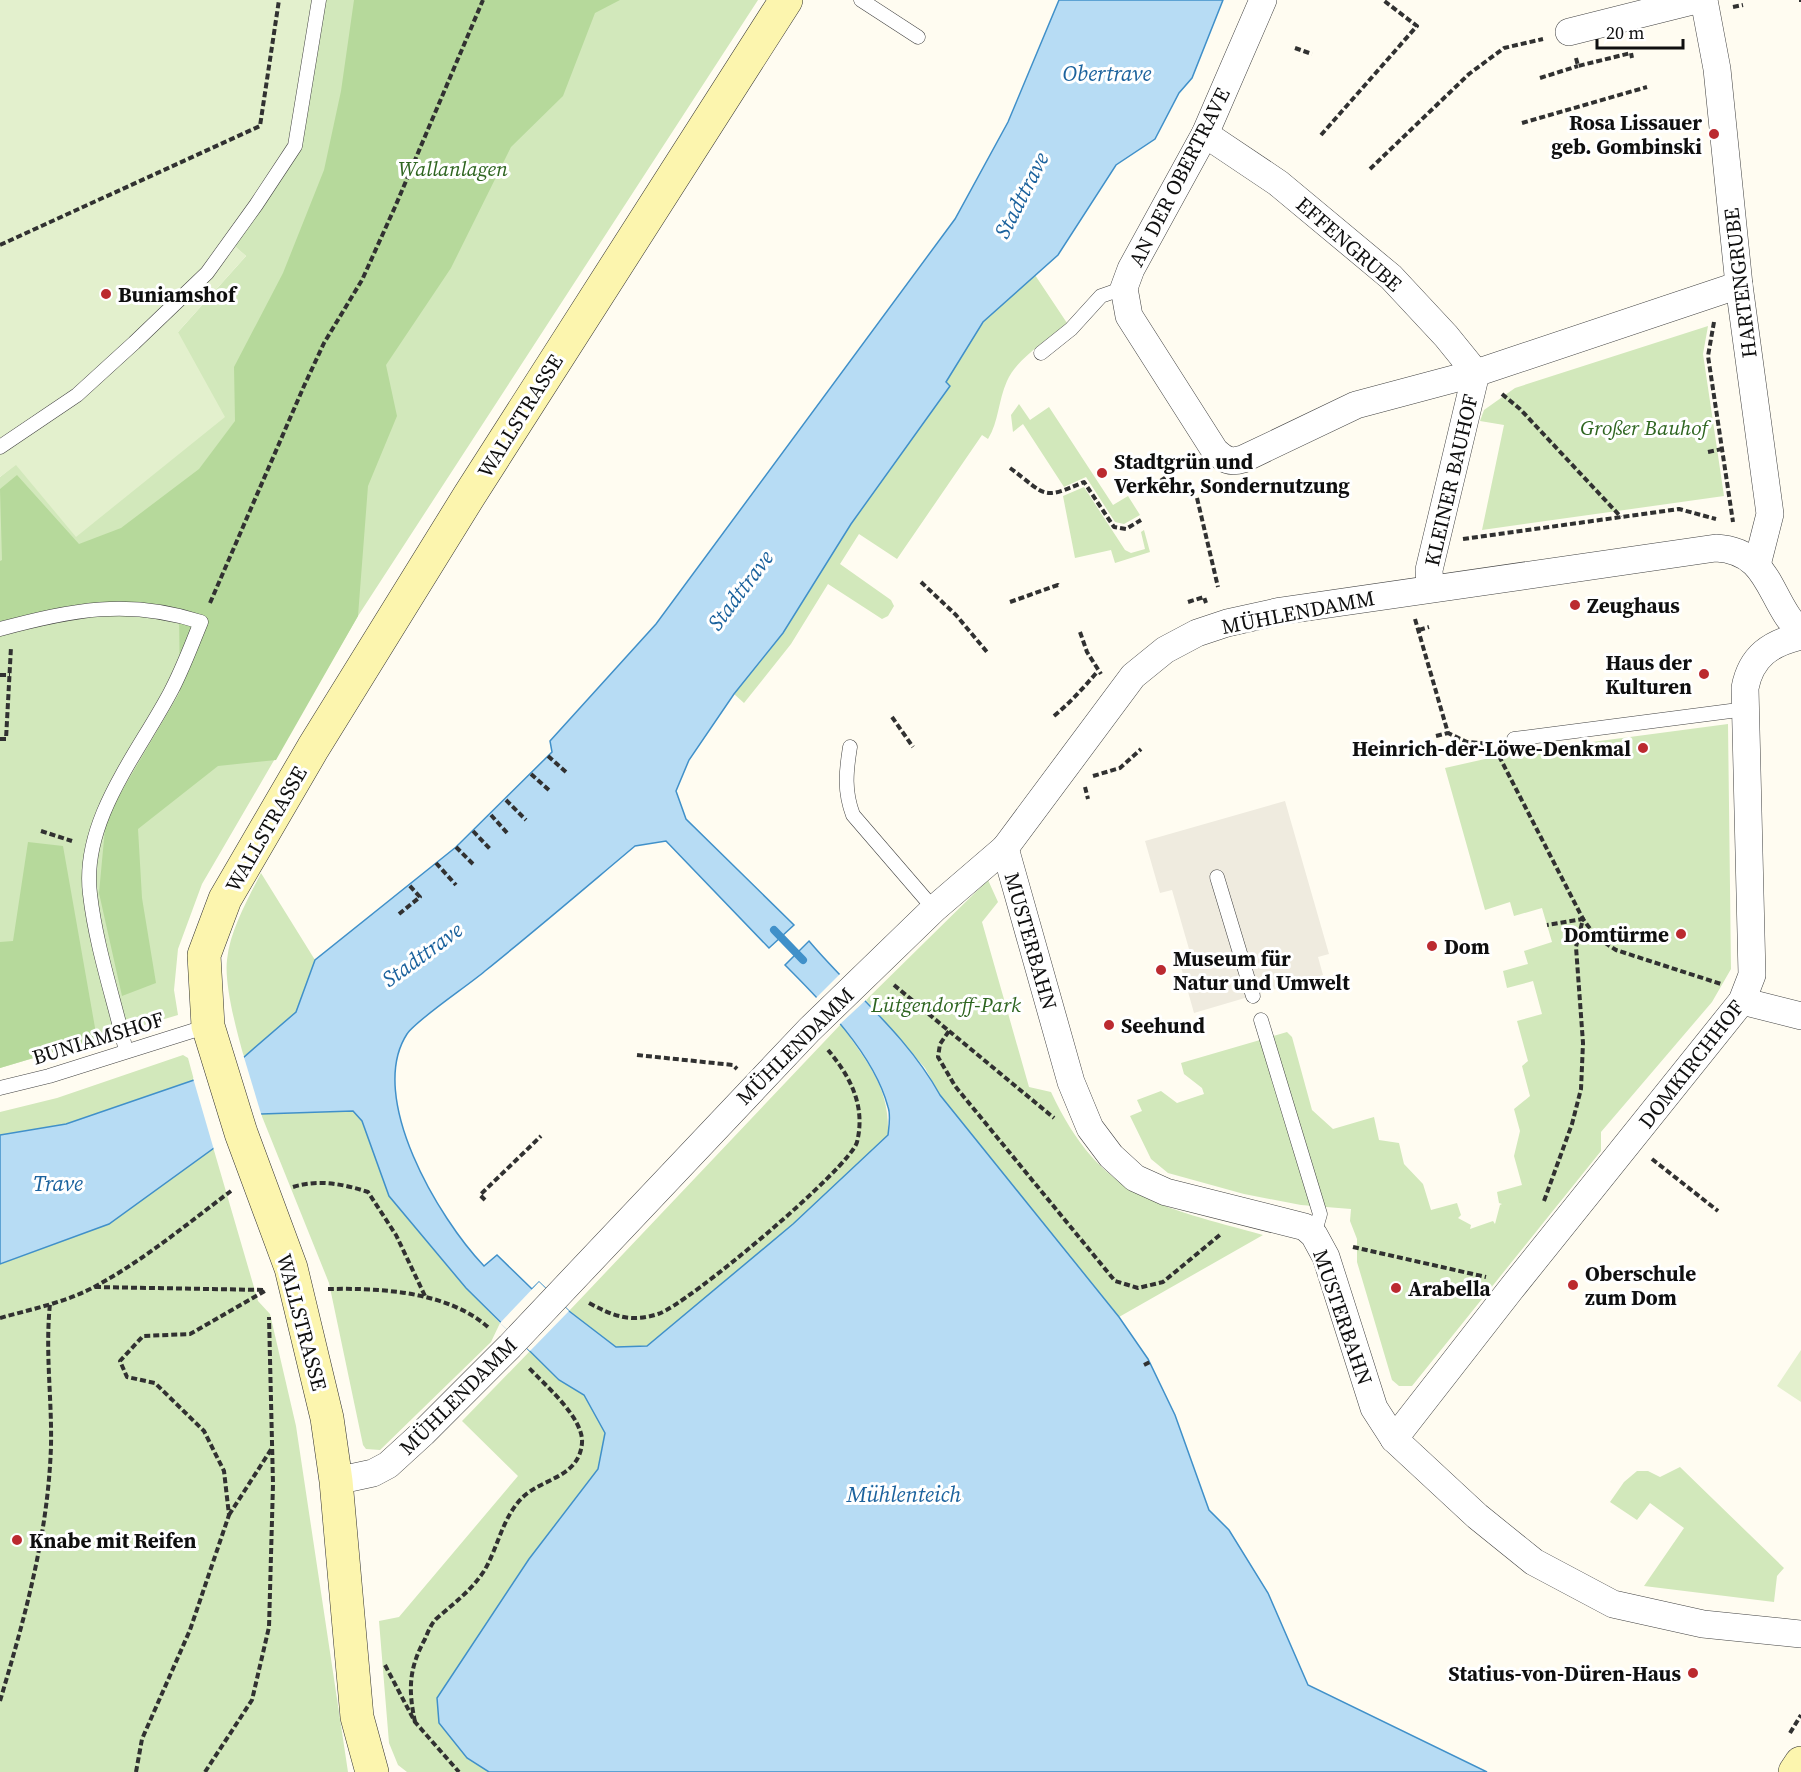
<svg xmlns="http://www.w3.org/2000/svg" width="1801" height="1772" font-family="'Source Serif 4',serif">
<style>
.green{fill:#d2e8bb}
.forest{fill:#b6d99b}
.pitch{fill:#e3f0cd}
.plaza{fill:#efebdf}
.water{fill:#b7dcf4;stroke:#4090c9;stroke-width:1.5}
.pier{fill:#fffcf1}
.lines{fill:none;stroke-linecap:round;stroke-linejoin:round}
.stream{stroke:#4090c9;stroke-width:8}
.lane-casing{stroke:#424242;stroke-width:15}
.street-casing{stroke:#424242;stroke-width:28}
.secondary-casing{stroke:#313131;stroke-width:34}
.path{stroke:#313131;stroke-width:4;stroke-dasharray:6 3;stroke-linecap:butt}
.lane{stroke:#fff;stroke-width:14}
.street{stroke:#fff;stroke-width:27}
.secondary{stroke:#fcf5ae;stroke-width:33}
.poi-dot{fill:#bb2a2f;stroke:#fff;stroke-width:2}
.labels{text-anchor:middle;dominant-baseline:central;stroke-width:6;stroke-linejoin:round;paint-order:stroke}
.poi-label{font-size:21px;font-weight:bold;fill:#0f0f0f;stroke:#fff;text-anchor:start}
.park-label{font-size:21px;font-style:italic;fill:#2e6520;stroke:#fff}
.street-label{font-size:21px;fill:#0f0f0f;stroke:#fff}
.water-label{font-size:22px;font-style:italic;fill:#1b629d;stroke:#fff}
</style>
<rect width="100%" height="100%" fill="#fffcf1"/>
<g class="green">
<path d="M314 0H758L358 616 202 884 178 949 174 990 178 1015 0 1068V477L178 332 246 256 225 238Z"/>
<path d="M1035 275 1067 323C1048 340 1017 358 1007 381 998 401 999 421 988 439L982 435 897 559 859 534 840 564 891 600 894 606 888 616 882 619 828 584 791 644 744 703 734 694 783 633 851 524 950 385 945 382 983 322Z"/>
<path d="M1708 326 1703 354 1724 496 1482 530 1504 425 1480 421 1484 410 1515 388Z"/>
<path d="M1019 404 1030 420 1049 407 1113 505 1128 496 1140 515 1124 524 1115 522 1086 477 1064 487 1023 424 1013 432 1011 415Z"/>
<path d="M1084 487 1125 550 1131 553 1145 549 1141 532 1144 530 1150 552 1115 563 1111 550 1075 558 1063 496Z"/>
<path d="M1728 724 1731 969 1712 1002 1601 1132V1151L1412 1386H1399L1392 1380 1357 1262V1239L1350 1221 1351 1209 1301 1205 1244 1194 1168 1173 1151 1159 1130 1116 1142 1111 1137 1100 1161 1091 1177 1103 1204 1094 1202 1088 1184 1074 1181 1063 1287 1032 1292 1037 1312 1110 1333 1129 1374 1117 1379 1140 1399 1143 1404 1164 1423 1184 1431 1210 1457 1203 1461 1215 1458 1218 1471 1225 1470 1229 1493 1221 1495 1224 1500 1205 1502 1204 1499 1203 1497 1192 1522 1185 1514 1156 1520 1131 1514 1109 1530 1096 1522 1066 1528 1061 1517 1021 1542 1014 1533 981 1507 988 1503 971 1528 964 1524 951 1552 942 1542 908 1514 916 1510 902 1485 910 1445 768 1516 752Z"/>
<path d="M261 873 315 960 296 1012 244 1057C237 1033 224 984 227 960 230 930 248 899 261 873Z"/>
<path d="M988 880 998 902 982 922 1029 1087 1051 1092C1101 1199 1159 1206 1263 1235L1119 1317 940 1095 925 1068 866 1000Z"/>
<path d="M841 1024C867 1063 890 1086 888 1135L793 1224 647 1346 616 1347 569 1311Z"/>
<path d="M183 1055 188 1058 194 1080 66 1124 0 1135V1112L57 1098Z"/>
<path d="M353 1111 362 1121 389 1196 466 1288 500 1323 491 1342 380 1450 366 1449 363 1445 329 1283 261 1114Z"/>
<path d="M213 1147 258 1301 270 1314 296 1426 348 1772H0V1264L109 1224Z"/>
<path d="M530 1351 559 1380 584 1395 605 1433 598 1469 529 1559 437 1698 467 1758 489 1772H407L398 1765 389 1743 379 1621 399 1617 518 1476 462 1421Z"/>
<path d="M1680 1467 1784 1568 1777 1576 1774 1602 1644 1586 1684 1528 1650 1503 1637 1520 1610 1502 1624 1482 1637 1471H1648L1660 1477Z"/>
</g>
<g class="forest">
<path d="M354 0H620L595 13 563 96 511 147 451 268 386 365 397 416 368 486 358 616 276 760 218 766 138 829 142 898 156 983 122 996 99 893 106 818 180 692 179 611 98 604 0 625V561L2 560 0 489 17 475 79 544 121 528 199 469 235 421 234 367 283 273 324 170 341 91Z"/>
<path d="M28 842 63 846 97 1039 0 1068V942L13 941Z"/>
</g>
<g class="pitch">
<path d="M0 0H314L290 144 260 192 225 237 246 256 178 332 225 417 76 537 16 465 0 477Z"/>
<path d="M1801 1350V1402L1777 1386Z"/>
</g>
<path class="plaza" d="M1285 801 1329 954 1318 957 1323 975 1194 1013 1179 960 1191 956 1172 890 1160 893 1145 841Z"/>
<path class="water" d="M1059 0H1223L1192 78 1179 93 1155 139 1116 165 1058 255 983 322 946 382 950 386 851 524 783 633 734 694 689 760 676 791 686 819 794 925 769 948 666 841 635 846C585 888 536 930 485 971 469 985 416 1020 407 1034 366 1097 439 1219 484 1266L497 1255 532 1289 539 1282 569 1311 616 1347 647 1346 793 1224 888 1135C889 1126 891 1115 888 1107 874 1054 823 1003 785 965L809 941C853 993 907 1035 940 1095L1119 1317 1148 1359 1175 1415 1209 1510 1229 1530 1268 1593 1308 1685 1487 1772H489L467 1758 439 1723 437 1698 529 1559 598 1469 605 1433 584 1395 559 1380 466 1288 389 1196 362 1121 353 1111 261 1114 109 1224 0 1264V1135L66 1124 194 1080 244 1057 296 1012 315 960 456 847 552 752 550 741 656 624 955 219 1008 122Z"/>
<g class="pier">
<path d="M842 972 868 998 838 1026 815 999Z"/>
<path d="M243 1054 262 1117 214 1150 193 1078Z"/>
<path d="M539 1282 569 1311 530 1351 500 1323Z"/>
</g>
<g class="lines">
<path class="stream" d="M774 930 803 960"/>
<g class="lane-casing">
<g id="lane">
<path d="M861 0 918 37"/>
<path d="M1041 353 1071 329 1101 296 1124 288"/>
<path d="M0 447 77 395 134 343 207 273 256 205 295 146 319 0"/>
<path d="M0 629C72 610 128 598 201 622 191 646 182 671 170 693 137 755 81 821 90 894 96 947 114 999 126 1051"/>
<path d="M1514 739 1746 709"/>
<path d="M850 747C846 772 844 791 853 815L934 909"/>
<path d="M1217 877 1253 996"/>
<path d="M1261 1020 1320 1214 1314 1235"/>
<path d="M0 1088 49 1076 208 1026"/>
</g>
</g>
<g class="street-casing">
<g id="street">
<path d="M1263 0 1205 134 1131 269 1124 288 1129 316 1215 451C1225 460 1230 463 1243 459L1356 405 1476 373 1739 285"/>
<path d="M1704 0 1717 69 1739 285 1770 514 1757 565"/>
<path d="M1569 32 1697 0"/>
<path d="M1205 134 1278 183 1391 277 1446 336 1476 373"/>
<path d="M1430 588 1429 570 1476 373"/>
<path d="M1005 848 1071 1082 1090 1128 1111 1156 1135 1178 1166 1192 1305 1227 1314 1235 1326 1257 1374 1408 1394 1439 1477 1516 1534 1562 1613 1604 1703 1624 1801 1634"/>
<path d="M1742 1001 1801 1016"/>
<path d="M1394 1439 1511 1289 1742 1001 1752 975 1745 688C1751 656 1771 643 1801 636"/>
<path d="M336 1481 373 1473 388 1465 423 1433 510 1346 809 1030 934 909 1005 848 1133 676 1165 650 1197 633 1227 623 1281 611 1716 548C1772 551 1768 602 1801 632"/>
</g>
</g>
<g class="secondary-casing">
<g id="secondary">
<path d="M372 1772 357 1717 336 1481 327 1418 291 1268 241 1133 208 1026 204 955 225 899 313 748 469 496 786 0"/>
<path d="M1795 1772 1801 1763"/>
</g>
</g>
<g class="path">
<path d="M1799 0H1801"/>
<path d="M1733 7 1743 5"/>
<path d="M1295 48 1312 54"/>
<path d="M1576 58 1578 66 1631 53 1632 58"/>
<path d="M1540 78 1578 66"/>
<path d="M1522 123 1647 87"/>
<path d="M1321 135 1417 26 1383 0"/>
<path d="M1370 169 1469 74 1504 48 1543 39"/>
<path d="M0 245 260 126 279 0"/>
<path d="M1714 322 1708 356 1733 522"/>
<path d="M1502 394 1520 409 1621 517"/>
<path d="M1708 452 1722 449"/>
<path d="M1010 468C1047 495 1040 501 1084 482L1114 527 1126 529 1141 520"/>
<path d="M1153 486 1178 469"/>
<path d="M1197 498 1218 587"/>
<path d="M1463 539 1679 509 1716 519"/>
<path d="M921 582 956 615 987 652"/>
<path d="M1010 602 1058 585 1060 587"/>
<path d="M1188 602 1204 597 1206 603"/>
<path d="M210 603 304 386 324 343 362 280 395 207 483 0"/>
<path d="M1415 619 1448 733 1467 742 1492 744"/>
<path d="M1419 630 1429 627"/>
<path d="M1080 632 1087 652 1101 674"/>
<path d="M0 675H10"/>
<path d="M1054 716C1071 702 1084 687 1098 671"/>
<path d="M892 717 913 747"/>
<path d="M1436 736 1448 733"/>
<path d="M0 739H6L11 647"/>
<path d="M548 756 566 772"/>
<path d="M1499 756 1583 919 1596 937 1616 950 1721 984"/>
<path d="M531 774 550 791"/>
<path d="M1093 776 1120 768 1141 749"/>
<path d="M1085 787 1088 799"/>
<path d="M506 800 526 820"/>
<path d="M491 815 508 834"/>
<path d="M41 831 72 841"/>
<path d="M473 831 490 849"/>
<path d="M456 847 474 865"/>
<path d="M436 863 456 885"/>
<path d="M399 914 420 897 409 885"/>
<path d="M894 985 949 1031 940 1044 938 1057 955 1086 1115 1281 1138 1288 1163 1282 1221 1234"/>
<path d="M949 1031 1054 1118"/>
<path d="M637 1055 733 1065 737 1069"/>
<path d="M1652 1159 1718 1211"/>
<path d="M293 1187C319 1179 343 1184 368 1192L396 1235 425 1296"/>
<path d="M485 1200 480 1195 541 1136"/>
<path d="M1544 1201 1572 1124 1581 1089 1583 1043 1576 947 1583 919 1547 925"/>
<path d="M1353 1247 1486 1277"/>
<path d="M95 1287 266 1290"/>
<path d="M328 1289C380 1288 448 1291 489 1328"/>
<path d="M589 1303C613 1316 631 1323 658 1314 687 1305 850 1168 857 1142 866 1106 850 1076 828 1050"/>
<path d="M0 1318C32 1309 67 1302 96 1286 144 1260 187 1224 231 1191"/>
<path d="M1144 1365 1150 1362"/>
<path d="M229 1515 272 1448"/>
<path d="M385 1665 415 1722 459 1772"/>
<path d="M0 1701C25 1617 48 1535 51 1446 52 1398 45 1352 50 1304"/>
<path d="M415 1722C408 1689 409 1668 425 1639 428 1632 431 1624 436 1619 454 1603 471 1591 484 1571 498 1548 502 1518 522 1498 542 1478 579 1478 582 1443 584 1418 544 1384 528 1367"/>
<path d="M1790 1733 1801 1715"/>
<path d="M136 1772 142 1739 190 1630 229 1515 224 1471 204 1431 155 1383 127 1377 120 1361 143 1336 190 1334 265 1291"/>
<path d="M205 1772 252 1700 269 1627 273 1484 269 1317"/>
</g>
<use href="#lane" class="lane"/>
<use href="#street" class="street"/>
<use href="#secondary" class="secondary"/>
</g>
<g class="poi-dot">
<circle cx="1714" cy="134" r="6"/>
<circle cx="106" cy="294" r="6"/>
<circle cx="1102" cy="473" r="6"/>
<circle cx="1575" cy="605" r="6"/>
<circle cx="1704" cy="674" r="6"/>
<circle cx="1643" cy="748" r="6"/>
<circle cx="1681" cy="934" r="6"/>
<circle cx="1432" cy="946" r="6"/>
<circle cx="1161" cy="970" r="6"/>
<circle cx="1109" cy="1025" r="6"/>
<circle cx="1573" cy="1285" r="6"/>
<circle cx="1396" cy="1288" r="6"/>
<circle cx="17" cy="1540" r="6"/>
<circle cx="1693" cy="1673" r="6"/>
</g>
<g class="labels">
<g class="poi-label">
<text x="1702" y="122" text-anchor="end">Rosa Lissauer<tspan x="1702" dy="24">geb. Gombinski</tspan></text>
<text x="118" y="294">Buniamshof</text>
<text x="1114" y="461">Stadtgrün und<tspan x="1114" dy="24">Verkehr, Sondernutzung</tspan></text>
<text x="1587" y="605">Zeughaus</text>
<text x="1692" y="662" text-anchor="end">Haus der<tspan x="1692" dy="24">Kulturen</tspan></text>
<text x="1631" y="748" text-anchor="end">Heinrich-der-Löwe-Denkmal</text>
<text x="1669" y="934" text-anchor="end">Domtürme</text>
<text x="1444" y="946">Dom</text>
<text x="1173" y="958">Museum für<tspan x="1173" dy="24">Natur und Umwelt</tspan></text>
<text x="1121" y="1025">Seehund</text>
<text x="1585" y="1273">Oberschule<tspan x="1585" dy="24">zum Dom</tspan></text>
<text x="1408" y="1288">Arabella</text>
<text x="29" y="1540">Knabe mit Reifen</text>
<text x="1681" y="1673" text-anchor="end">Statius-von-Düren-Haus</text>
</g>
<g class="park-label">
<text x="453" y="168">Wallanlagen</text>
<text x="1644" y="427">Großer Bauhof</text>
<text x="946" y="1004">Lütgendorff-Park</text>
</g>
<g class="street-label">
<text transform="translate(1179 177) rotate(-63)">AN DER OBERTRAVE</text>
<text transform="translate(1349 244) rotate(41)">EFFENGRUBE</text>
<text transform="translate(1740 283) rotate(-97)">HARTENGRUBE</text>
<text transform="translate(520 416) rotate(-58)">WALLSTRASSE</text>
<text transform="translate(1451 480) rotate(-77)">KLEINER BAUHOF</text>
<text transform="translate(1298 612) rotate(-11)">MÜHLENDAMM</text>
<text transform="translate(266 829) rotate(-60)">WALLSTRASSE</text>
<text transform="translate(1031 941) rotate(74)">MUSTERBAHN</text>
<text transform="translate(98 1038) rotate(-17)">BUNIAMSHOF</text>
<text transform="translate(795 1046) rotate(-45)">MÜHLENDAMM</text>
<text transform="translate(1691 1064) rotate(-52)">DOMKIRCHHOF</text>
<text transform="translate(1343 1317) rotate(71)">MUSTERBAHN</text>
<text transform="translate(302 1322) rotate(75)">WALLSTRASSE</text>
<text transform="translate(458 1396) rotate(-45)">MÜHLENDAMM</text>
</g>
<g class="water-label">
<text x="1107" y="73">Obertrave</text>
<text transform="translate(1021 195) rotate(-63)">Stadttrave</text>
<text transform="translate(740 590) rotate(-53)">Stadttrave</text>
<text transform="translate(422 954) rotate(-36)">Stadttrave</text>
<text x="58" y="1183">Trave</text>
<text x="904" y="1494">Mühlenteich</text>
</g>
</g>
<path d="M1597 39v9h86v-9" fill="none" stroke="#0f0f0f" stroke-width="3"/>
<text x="1606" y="39" font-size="18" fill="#0f0f0f" stroke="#ffffff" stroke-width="4.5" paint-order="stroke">20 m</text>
</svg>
